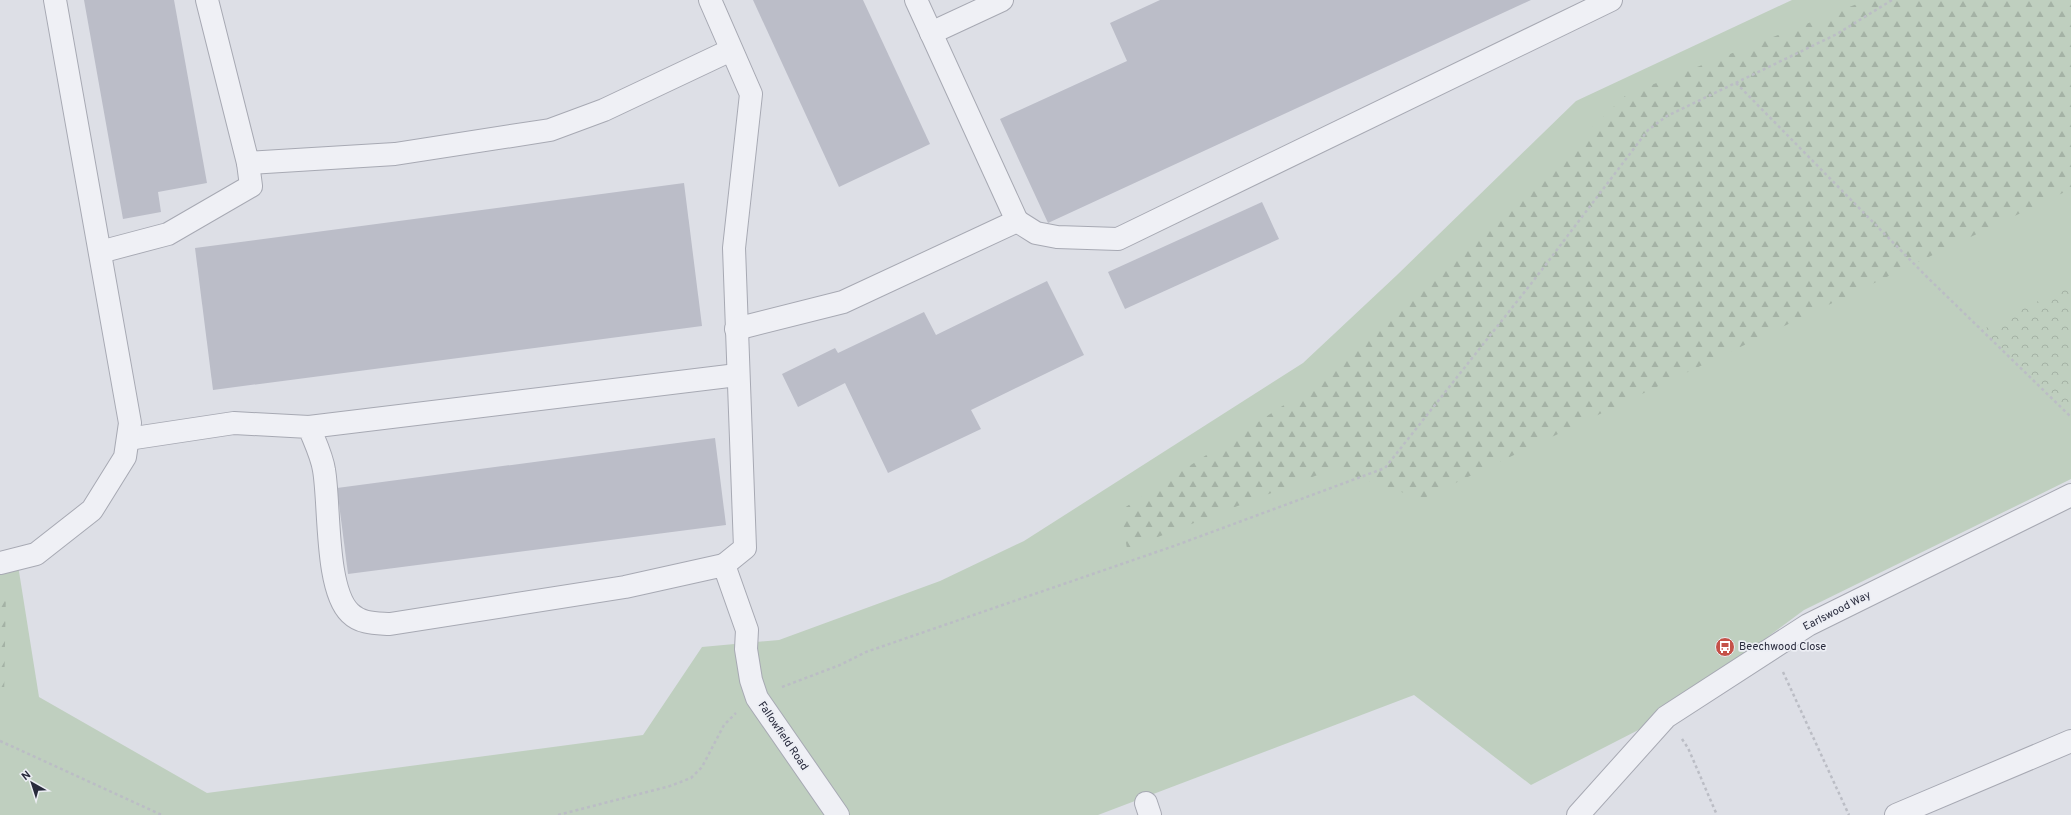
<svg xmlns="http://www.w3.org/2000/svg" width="2071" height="815" font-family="Overpass,sans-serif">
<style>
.grass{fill:#bfcfbf}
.forest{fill:url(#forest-firs)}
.park{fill:url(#park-crowns)}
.building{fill:#bbbdc8}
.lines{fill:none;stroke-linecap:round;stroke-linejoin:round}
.minor-casing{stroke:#a7a9b3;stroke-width:24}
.path{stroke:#bbbdc5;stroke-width:2.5;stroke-dasharray:3 3;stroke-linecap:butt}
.minor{stroke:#eff0f5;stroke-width:22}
.labels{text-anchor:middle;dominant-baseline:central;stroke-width:3.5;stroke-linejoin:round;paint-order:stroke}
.street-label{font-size:11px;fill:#282a3c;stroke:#eceef4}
.poi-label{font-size:11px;fill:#282a3c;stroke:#eceef4;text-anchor:start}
</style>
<defs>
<pattern id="forest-firs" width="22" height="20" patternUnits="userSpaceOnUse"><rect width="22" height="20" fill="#bfcfbf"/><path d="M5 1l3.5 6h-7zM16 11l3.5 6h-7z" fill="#a4b2a5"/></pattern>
<pattern id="park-crowns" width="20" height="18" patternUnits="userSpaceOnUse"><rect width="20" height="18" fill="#bfcfbf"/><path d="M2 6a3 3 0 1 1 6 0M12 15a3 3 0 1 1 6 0" fill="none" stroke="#a4b2a5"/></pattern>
</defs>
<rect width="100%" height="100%" fill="#dddfe6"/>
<path class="grass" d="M1792 0H2071V479L1804 610 1652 723 1531 785 1414 695 1098 815H0V552L17 559 39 697 207 793 643 735 702 647 779 640 940 581 1024 541 1303 363 1397 275 1576 101Z"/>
<g class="forest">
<path d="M1867 0H2071V189L1422 499 1333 469 1127 549 1121 510 1332 374 1626 95Z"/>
<path d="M0 588H6L4 700H0Z"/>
</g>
<path class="park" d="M2071 284V417L1982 330Z"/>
<g class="building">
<path d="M84 0H174L207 183 158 192 161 212 123 219Z"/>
<path d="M753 0H863L930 144 839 187Z"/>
<path d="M1160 0H1531L1048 223 1000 119 1127 61 1110 23Z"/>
<path d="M684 183 702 326 213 390 195 248Z"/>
<path d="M1262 202 1279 239 1125 309 1108 272Z"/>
<path d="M1047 281 1084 355 971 410 981 429 888 473 845 383 798 407 782 374 835 348 838 353 924 312 936 335Z"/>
<path d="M715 438 726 525 348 574 337 488Z"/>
</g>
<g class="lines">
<g class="minor-casing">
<g id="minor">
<path d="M207 0 248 163 395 154 550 130 604 110 731 50"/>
<path d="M710 0 751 94 734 248 745 548 724 565"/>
<path d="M931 33 1002 0"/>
<path d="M1017 221 1036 233 1057 237 1118 239 1611 0"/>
<path d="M100 252 168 234 251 186 248 163"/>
<path d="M736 329 843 302 1017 221 916 0"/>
<path d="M309 427 737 375"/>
<path d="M128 439 234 423 309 427C314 440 322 456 324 470 330 504 325 589 350 613 361 624 376 623 390 624L625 587 724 565 747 630 746 649 751 680 757 698 838 815"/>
<path d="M0 563 36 554 92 510 125 457 130 423 55 0"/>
<path d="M1146 803 1150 815"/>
<path d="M1578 815 1666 717 1808 625 2071 495"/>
<path d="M1896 815 2071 741"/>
</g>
</g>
<g class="path">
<path d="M1736 83 1927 277 2071 417"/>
<path d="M1783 672 1849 815"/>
<path d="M782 687 840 665 866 652 1174 546 1385 468 1534 280 1648 130 1667 116 1837 34 1892 0"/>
<path d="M1682 739 1688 748 1717 815"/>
<path d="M0 741 162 815"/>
<path d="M558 815 670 786 691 778 702 767 724 725 736 713"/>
</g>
<use href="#minor" class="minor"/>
</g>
<defs>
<g id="bus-disc" transform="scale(1)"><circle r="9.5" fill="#c55148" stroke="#eceef4"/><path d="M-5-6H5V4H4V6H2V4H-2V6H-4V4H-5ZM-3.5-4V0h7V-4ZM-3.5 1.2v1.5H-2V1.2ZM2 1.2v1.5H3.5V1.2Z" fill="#fff"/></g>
</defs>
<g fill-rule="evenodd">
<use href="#bus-disc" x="1725" y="647"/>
</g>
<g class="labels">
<g class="street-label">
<text transform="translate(1837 611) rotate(-27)">Earlswood Way</text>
<text transform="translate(783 736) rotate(56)">Fallowfield Road</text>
</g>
<g class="poi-label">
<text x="1739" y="647">Beechwood Close</text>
</g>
</g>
<g transform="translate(32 783) rotate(321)" stroke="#eceef4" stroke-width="3" paint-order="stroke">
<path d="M0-3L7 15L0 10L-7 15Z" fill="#282a3c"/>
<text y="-6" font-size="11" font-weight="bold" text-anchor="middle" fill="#282a3c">N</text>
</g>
</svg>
